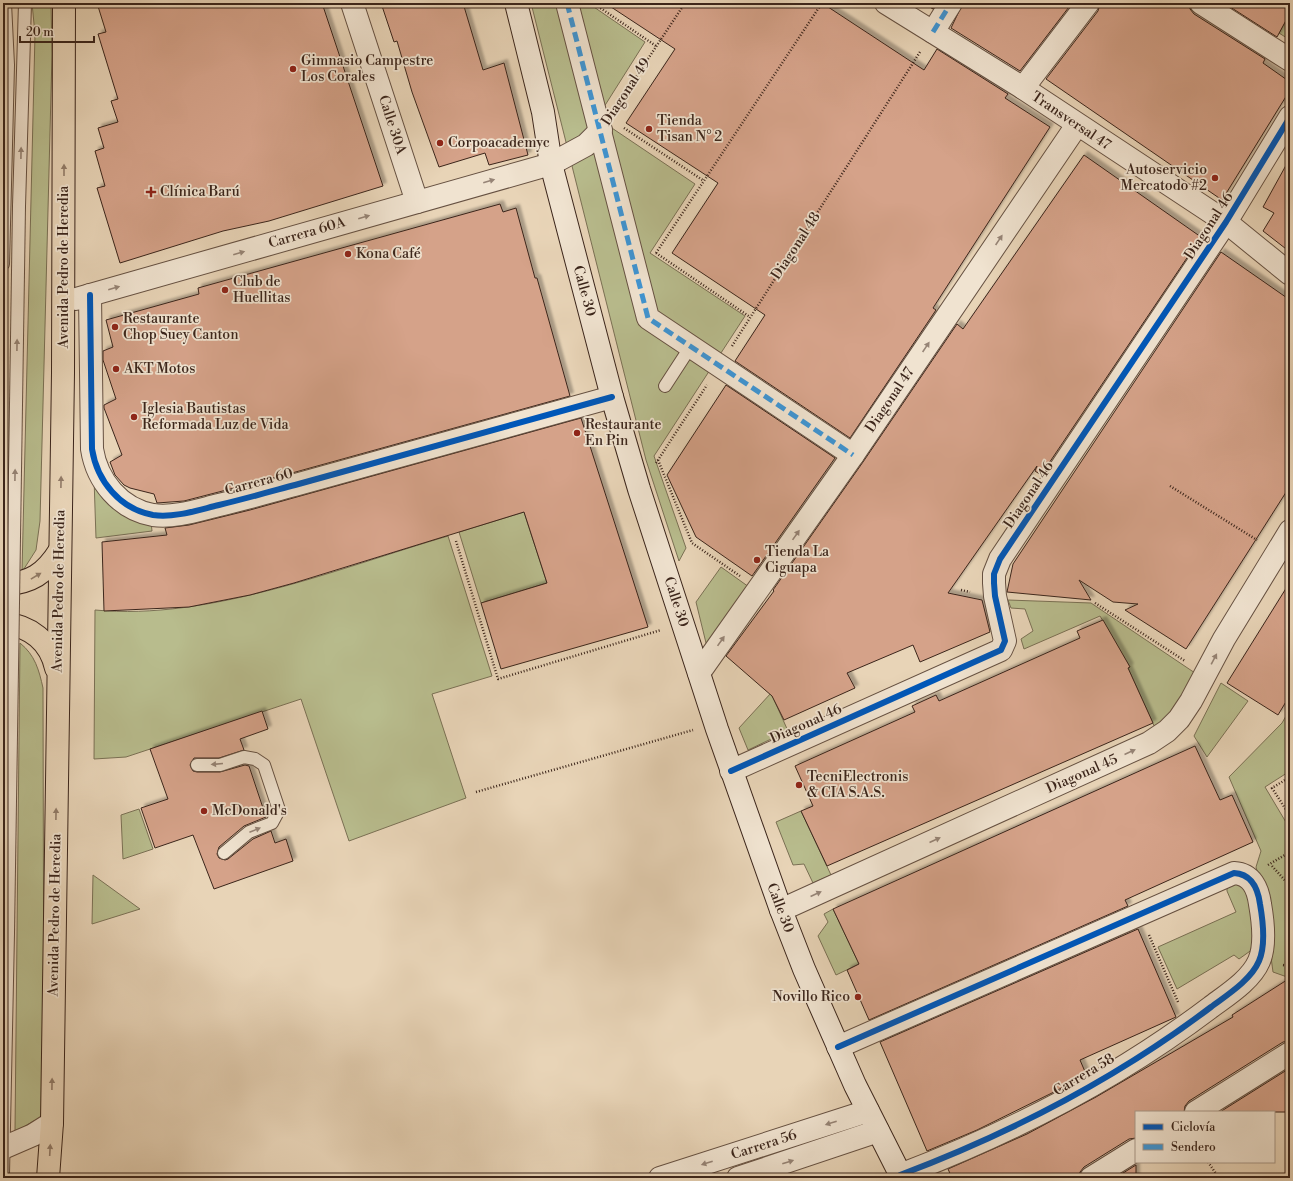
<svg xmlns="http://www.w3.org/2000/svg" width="1293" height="1181" font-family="'Libre Bodoni',serif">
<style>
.green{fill:#b8bc8d;stroke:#7a7054}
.building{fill:#d5a289;stroke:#3b251b;filter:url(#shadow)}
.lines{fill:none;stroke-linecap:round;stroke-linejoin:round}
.service-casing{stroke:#665142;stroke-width:14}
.minor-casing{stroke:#665142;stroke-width:24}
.tertiary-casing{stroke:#665142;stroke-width:24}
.secondary-casing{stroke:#3b251b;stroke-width:24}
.trunk-casing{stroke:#3b251b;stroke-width:24}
.path{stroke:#3b251b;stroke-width:2.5;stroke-dasharray:1 2;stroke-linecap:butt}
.service{stroke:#f0e3d0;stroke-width:12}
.minor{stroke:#f0e3d0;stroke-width:22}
.tertiary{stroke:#f0e3d0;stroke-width:22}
.secondary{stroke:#f0e3d0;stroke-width:22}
.trunk{stroke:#e8d4b7;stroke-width:22}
.service-bridge-casing{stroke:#665142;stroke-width:14;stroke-linecap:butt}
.service-bridge{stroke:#f0e3d0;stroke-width:12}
.quiet{stroke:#3e95d4;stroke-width:5;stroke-dasharray:10 5;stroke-linecap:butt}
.cycleway-casing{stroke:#f0e3d0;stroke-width:8}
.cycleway{stroke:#0057b8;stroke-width:6}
.oneway{fill:#968476}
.oneway2{fill:#927c69}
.poi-dot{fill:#8f2418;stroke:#f0e3d0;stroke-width:1.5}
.labels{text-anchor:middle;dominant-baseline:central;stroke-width:3.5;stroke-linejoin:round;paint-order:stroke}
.poi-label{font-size:14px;fill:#3b251b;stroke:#f0e3d0;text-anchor:start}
.street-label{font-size:14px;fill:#3b251b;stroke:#f0e3d0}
</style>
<defs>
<filter id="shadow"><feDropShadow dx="3.5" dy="-3.5" stdDeviation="1" flood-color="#0004"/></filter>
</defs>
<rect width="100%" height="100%" fill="#e8d4b7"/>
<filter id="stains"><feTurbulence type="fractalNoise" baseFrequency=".005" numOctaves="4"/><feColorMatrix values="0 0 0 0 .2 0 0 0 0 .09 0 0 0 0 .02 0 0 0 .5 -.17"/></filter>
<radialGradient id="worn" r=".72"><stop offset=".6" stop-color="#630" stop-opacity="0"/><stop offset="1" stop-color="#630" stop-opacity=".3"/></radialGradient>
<g class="green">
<path d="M32 3H51L52 54 40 521 36 550 22 572 35 34Z"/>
<path d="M531 3H588L645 42 597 118 695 184 650 253 745 316 654 456 686 548 679 561 646 460Z"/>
<path d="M1290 13V40L1279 33Z"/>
<path d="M94 478 151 522 152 531 96 538Z"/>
<path d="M524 512 547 583 481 603 459 532Z"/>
<path d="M448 536 492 676 432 694 466 798 349 841 301 699 126 757 94 759 95 610C210 621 339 568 448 536Z"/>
<path d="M721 567 749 587 707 647 696 602Z"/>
<path d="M1008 600 1091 603 1195 673 1181 701 1156 730 1128 668 1130 667 1100 616 1024 649 1021 639 1033 631 1025 609 1011 608Z"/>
<path d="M20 643C35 655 39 670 43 688L44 1115 15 1132Z"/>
<path d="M1221 683 1248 701 1207 757 1194 736Z"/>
<path d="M771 693 788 731 748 750 739 728Z"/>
<path d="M1290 709V771L1265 787 1290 829V978L1273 972 1262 891 1256 867 1261 851 1229 777 1282 723Z"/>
<path d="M139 809 153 849 123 859 121 815Z"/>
<path d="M801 811 831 875 813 883 804 864 793 865 776 822Z"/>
<path d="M93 875 140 909 92 924Z"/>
<path d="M1231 881 1247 888 1257 941 1253 949 1239 959 1234 955 1177 989 1158 947 1236 912 1227 891V887Z"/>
<path d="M833 909 859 964 836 975 818 936 828 922 824 914Z"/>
</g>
<g class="building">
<path d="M97 3H322L383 186 269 221 223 231 120 263 97 188 105 186 95 151 104 148 98 128 118 122 111 101 118 99 98 34 106 32Z"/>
<path d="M381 3H463L483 70 504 63 528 155 489 165 485 153 439 167 412 92 397 41 394 42Z"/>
<path d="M605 3H822L924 70 937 49 1008 94 1005 98 1050 127 933 308 936 310 850 438 735 361 765 315 672 253 718 183 626 123 675 49Z"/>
<path d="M923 3H936L933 9Z"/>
<path d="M963 3H1072L1020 71 951 28Z"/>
<path d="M1100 3H1189L1190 9 1194 14 1265 59 1263 63 1290 82V90L1222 200 1046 79 1098 11Z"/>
<path d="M1224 3H1290V13L1277 37Z"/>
<path d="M1084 155 1201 237 1041 475 1035 471 1037 466 948 593 982 600 990 632 920 662 913 645 847 673 855 688 784 720 772 696 726 656 774 591 773 590 863 462 957 324 963 329Z"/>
<path d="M1290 158V252L1263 231 1274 213 1263 207Z"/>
<path d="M500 204 503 212 516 208 535 278H537L570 396 292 473 184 501 157 503 154 494 130 488 124 485 115 475 110 462 122 455 104 408V405L116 399 103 360V351L113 347 106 320 199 294 198 288Z"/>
<path d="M1221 252 1290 300V486L1262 530 1186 649 1125 610 1138 604 1113 602 1079 580 1091 600 1007 592 1013 564Z"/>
<path d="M726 385 835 458 752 576 696 537 667 475Z"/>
<path d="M581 418 648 627 501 669 481 603 547 583 524 512 294 583 250 595 189 607 104 611 102 542 167 535 165 528 189 525 250 510Z"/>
<path d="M1290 582V695L1278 715 1227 683Z"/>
<path d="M1103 620 1130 667 1128 668 1153 723 827 866 801 811 813 806 795 766 915 712 912 706 936 695 939 701 1080 638 1077 631Z"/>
<path d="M262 711 268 729 240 739 244 750 219 758H194L190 765 193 771 197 772H220L245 765 249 766 266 817 244 826 219 847 217 854 219 858 225 860 228 859 253 839 271 831 275 843 286 839 293 861 214 889 193 835 155 848 141 808 168 799 150 749Z"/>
<path d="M1195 746 1220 800 1232 795 1253 842 1125 900 1128 906 869 1020 847 970 859 964 833 909Z"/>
<path d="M1138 929 1176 1017 1080 1060 1086 1074 1056 1091 977 1130 927 1151 880 1042Z"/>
<path d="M1290 978V1041L1283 1042 1189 1101 1185 1106 1184 1112H1136V1138L1129 1139 1084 1167 1080 1172 1079 1178H952L948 1169 1027 1134 1096 1097 1233 1017 1232 1015Z"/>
<path d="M1290 1068V1112H1220Z"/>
<path d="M1136 1165V1178H1115Z"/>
</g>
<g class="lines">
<g class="service-casing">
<g id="service">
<path d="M19 206 25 3"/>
<path d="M3 264 8 65 5 3"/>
<path d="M665 386 691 346"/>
<path d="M197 765H220L244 757 255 759 264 765 279 810 272 823 249 832 224 853"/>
<path d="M3 1174 8 933"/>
</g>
</g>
<g class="minor-casing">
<g id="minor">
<path d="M352 3 417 202"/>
<path d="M567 3 648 318 853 455"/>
<path d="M886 3 1023 88 1226 222 1290 274"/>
<path d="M1201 3 1290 60"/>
<path d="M933 32 951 3"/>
<path d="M1023 88 1088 3"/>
<path d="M90 295 92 449C97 481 120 509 153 515 175 518 198 510 219 505 244 499 269 492 295 485 400 455 506 426 612 397"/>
<path d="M76 299 551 164 586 145 601 130"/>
<path d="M699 673 853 455 1077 125"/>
<path d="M731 771 1001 650 1005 641 995 596 994 583V574L1000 559 1226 222 1290 117"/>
<path d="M781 910 1149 743 1167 731 1179 719 1191 701 1224 639 1290 531"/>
<path d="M838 1047 1234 873C1252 874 1258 889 1260 904 1263 921 1266 945 1259 961 1251 980 1227 995 1211 1007 1116 1079 1011 1133 900 1175"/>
<path d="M1196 1112 1290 1053"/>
<path d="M1091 1178 1136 1150"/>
</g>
</g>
<g class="tertiary-casing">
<g id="tertiary">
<path d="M3 1148 33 1135 52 1123"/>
<path d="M660 1178 868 1111"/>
<path d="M738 1178 878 1131"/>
</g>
</g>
<g class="secondary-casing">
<path id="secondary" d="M516 3 543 112 551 164 612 397 639 489 717 729 781 910 804 969 855 1085 902 1178"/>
</g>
<g class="trunk-casing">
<g id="trunk">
<path d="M3 585C31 583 45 574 60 550"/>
<path d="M3 623C30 626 50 641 56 668"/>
<path d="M48 1178 52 1123 63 373 64 3"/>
</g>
</g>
<g class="path">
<path d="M593 3 656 46"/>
<path d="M618 104 685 3"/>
<path d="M624 128 704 181"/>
<path d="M656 253 822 3"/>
<path d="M656 253 750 317"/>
<path d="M732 346 920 52"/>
<path d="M658 460 692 543 740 576"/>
<path d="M656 463 707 385"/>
<path d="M1170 486 1257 540"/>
<path d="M456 541 498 679 661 630"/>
<path d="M961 590 970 592"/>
<path d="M1095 603 1185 661"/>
<path d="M1290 777 1272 788 1290 816"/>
<path d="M476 792 693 730"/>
<path d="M1268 865 1290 852"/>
<path d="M1272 866 1290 886"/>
<path d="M1290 904 1288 909 1290 923"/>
<path d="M1149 935 1178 1002"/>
<path d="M1283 965 1290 966"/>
<path d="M1208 1162 1219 1178"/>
</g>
<use href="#service" class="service"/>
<use href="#minor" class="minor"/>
<use href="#tertiary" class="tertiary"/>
<use href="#secondary" class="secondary"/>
<use href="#trunk" class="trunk"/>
<g class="service-bridge-casing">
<path id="service-bridge" d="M8 933 19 206"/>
</g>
<use href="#service-bridge" class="service-bridge"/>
<g class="quiet">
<path d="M567 3 648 318 853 455"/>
<path d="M933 32 951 3"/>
</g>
<g class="cycleway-casing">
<g id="cycleway">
<path d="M90 295 92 449C97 481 120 509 153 515 175 518 198 510 219 505 244 499 269 492 295 485 400 455 506 426 612 397"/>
<path d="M731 771 1001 650 1005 641 995 596 994 583V574L1000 559 1226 222 1290 117"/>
<path d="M838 1047 1234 873C1252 874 1258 889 1260 904 1263 921 1266 945 1259 961 1251 980 1227 995 1211 1007 1116 1079 1011 1133 900 1175"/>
</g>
</g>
<use href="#cycleway" class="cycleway"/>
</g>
<defs><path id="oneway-solid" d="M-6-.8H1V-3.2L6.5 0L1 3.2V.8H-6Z"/></defs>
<g class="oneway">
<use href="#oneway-solid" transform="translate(21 153) rotate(-89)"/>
<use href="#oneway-solid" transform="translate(489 181) rotate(-16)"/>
<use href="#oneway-solid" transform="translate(364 217) rotate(-16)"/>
<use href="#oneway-solid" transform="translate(999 240) rotate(-56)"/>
<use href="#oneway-solid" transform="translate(239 253) rotate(-16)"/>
<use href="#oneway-solid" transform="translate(114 288) rotate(-16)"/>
<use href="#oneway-solid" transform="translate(17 345) rotate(-89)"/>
<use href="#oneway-solid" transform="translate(926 347) rotate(-56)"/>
<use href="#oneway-solid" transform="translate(15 475) rotate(-89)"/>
<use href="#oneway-solid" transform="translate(796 535) rotate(-55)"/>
<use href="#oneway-solid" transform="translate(721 641) rotate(-55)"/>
<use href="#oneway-solid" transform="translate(1214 659) rotate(-62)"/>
<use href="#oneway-solid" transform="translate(1130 752) rotate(-24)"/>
<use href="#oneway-solid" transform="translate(217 764) rotate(175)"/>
<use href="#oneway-solid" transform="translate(255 830) rotate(-22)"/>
<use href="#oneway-solid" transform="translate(935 840) rotate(-24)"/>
<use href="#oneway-solid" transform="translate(816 894) rotate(-25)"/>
<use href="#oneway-solid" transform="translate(831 1123) rotate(162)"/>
<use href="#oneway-solid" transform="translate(788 1162) rotate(-18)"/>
<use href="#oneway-solid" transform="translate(707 1163) rotate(162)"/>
</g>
<g class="oneway2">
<use href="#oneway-solid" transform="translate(64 170) rotate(-90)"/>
<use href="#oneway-solid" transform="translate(61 482) rotate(-89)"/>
<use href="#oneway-solid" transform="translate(36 576) rotate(-31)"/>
<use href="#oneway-solid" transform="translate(56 814) rotate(-89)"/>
<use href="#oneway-solid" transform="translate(52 1084) rotate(-89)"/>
<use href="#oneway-solid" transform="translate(50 1150) rotate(-87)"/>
</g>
<g class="poi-dot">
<circle cx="293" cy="69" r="4"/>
<circle cx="649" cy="129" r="4"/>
<circle cx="440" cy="143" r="4"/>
<circle cx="1215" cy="178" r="4"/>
<path d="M149 186h4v4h4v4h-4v4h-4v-4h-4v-4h4z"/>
<circle cx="348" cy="254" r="4"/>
<circle cx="225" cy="290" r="4"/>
<circle cx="115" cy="327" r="4"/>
<circle cx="116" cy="369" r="4"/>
<circle cx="134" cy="417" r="4"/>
<circle cx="577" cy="433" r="4"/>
<circle cx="757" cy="560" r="4"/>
<circle cx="799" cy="785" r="4"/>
<circle cx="204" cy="811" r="4"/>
<circle cx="858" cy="997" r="4"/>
</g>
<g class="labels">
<g class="poi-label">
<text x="301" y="61">Gimnasio Campestre<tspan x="301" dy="16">Los Corales</tspan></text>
<text x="657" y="121">Tienda<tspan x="657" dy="16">Tisan N° 2</tspan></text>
<text x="448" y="143">Corpoacademyc</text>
<text x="1207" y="170" text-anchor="end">Autoservicio<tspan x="1207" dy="16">Mercatodo #2</tspan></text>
<text x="160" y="192">Clínica Barú</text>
<text x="356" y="254">Kona Café</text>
<text x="233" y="282">Club de<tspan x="233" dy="16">Huellitas</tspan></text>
<text x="123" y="319">Restaurante<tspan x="123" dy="16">Chop Suey Canton</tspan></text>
<text x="124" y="369">AKT Motos</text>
<text x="142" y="409">Iglesia Bautistas<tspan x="142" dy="16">Reformada Luz de Vida</tspan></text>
<text x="585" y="425">Restaurante<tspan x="585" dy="16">En Pin</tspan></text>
<text x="765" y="552">Tienda La<tspan x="765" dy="16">Ciguapa</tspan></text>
<text x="807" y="777">TecniElectronis<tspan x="807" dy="16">&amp; CIA S.A.S.</tspan></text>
<text x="212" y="811">McDonald's</text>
<text x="850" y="997" text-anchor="end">Novillo Rico</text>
</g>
<g class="street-label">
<text transform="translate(626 92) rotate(-57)">Diagonal 49</text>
<text transform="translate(1071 121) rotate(34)">Transversal 47</text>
<text transform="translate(392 125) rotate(72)">Calle 30A</text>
<text transform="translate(1209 226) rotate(-57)">Diagonal 46</text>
<text transform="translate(307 233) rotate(-16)">Carrera 60A</text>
<text transform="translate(796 246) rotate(-57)">Diagonal 48</text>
<text transform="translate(64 267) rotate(-90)">Avenida Pedro de Heredia</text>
<text transform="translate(584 291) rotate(75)">Calle 30</text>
<text transform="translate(890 400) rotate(-56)">Diagonal 47</text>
<text transform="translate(259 482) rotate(-15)">Carrera 60</text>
<text transform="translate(1029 495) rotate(-56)">Diagonal 46</text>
<text transform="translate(59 591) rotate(-89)">Avenida Pedro de Heredia</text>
<text transform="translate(676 602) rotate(72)">Calle 30</text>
<text transform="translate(806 724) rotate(-24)">Diagonal 46</text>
<text transform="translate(1082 774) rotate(-24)">Diagonal 45</text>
<text transform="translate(780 908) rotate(69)">Calle 30</text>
<text transform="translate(55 915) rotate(-89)">Avenida Pedro de Heredia</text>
<text transform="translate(1084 1075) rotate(-31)">Carrera 58</text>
<text transform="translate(764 1145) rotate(-18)">Carrera 56</text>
</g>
</g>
<rect width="1293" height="1181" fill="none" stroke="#e8d4b7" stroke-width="16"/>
<rect x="4" y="4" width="1285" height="1173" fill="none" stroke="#3b251b" stroke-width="2"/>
<rect x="8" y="8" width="1277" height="1165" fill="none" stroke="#3b251b"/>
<rect x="1135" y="1111" width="140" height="52" fill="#f0e3d0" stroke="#a89788"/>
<rect x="1143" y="1124" width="20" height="6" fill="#0057b8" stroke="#a89788"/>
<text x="1171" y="1131" font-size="12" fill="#3b251b">Ciclovía</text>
<rect x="1143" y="1144" width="20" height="6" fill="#3e95d4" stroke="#a89788"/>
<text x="1171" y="1151" font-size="12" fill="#3b251b">Sendero</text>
<path d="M20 36v6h74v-6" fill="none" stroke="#3b251b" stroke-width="2"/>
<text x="26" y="36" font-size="12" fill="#3b251b" stroke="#f0e3d0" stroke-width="3" paint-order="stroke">20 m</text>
<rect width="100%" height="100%" filter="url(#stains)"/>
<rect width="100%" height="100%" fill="url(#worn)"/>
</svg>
